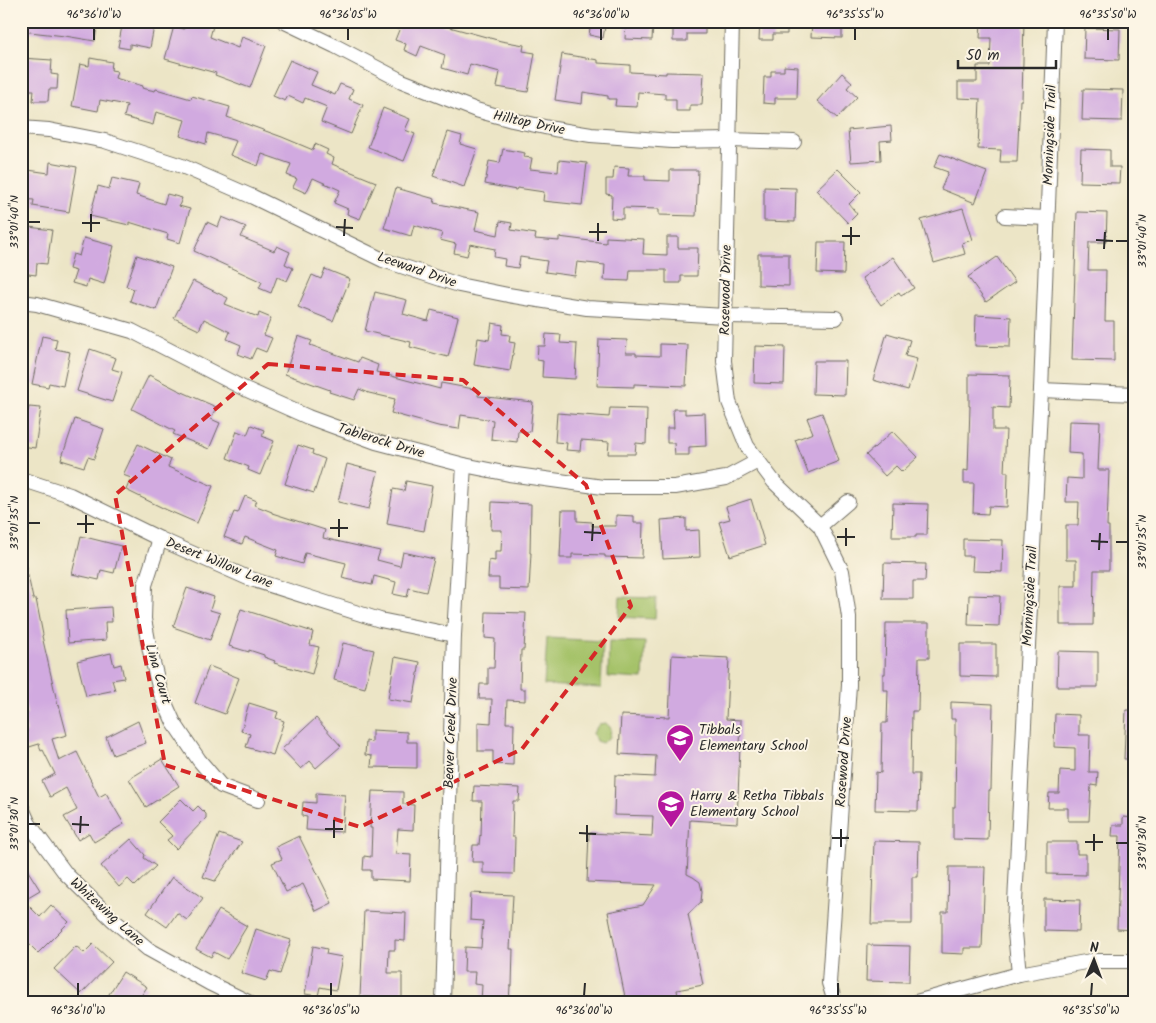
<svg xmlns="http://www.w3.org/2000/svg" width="1156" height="1023" font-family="Kalam,sans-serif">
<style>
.green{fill:#a5c269;stroke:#68764a}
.building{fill:#d1aae0}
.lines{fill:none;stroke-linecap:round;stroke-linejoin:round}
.minor-casing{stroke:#6f6c61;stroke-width:16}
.minor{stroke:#fff;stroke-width:14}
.marked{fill:none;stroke:#d62828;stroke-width:4;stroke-dasharray:10 6;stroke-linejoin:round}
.ticks{fill:none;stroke:#2b2b2b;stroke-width:2}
.labels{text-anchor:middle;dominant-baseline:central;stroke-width:4;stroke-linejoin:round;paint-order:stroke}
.street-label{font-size:14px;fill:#2b2b2b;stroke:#fcf5e5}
.poi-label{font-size:14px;fill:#2b2b2b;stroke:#fcf5e5;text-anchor:start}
.neatline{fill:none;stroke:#2b2b2b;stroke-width:2}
.ticks-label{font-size:12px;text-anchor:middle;fill:#2b2b2b}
</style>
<rect width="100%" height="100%" fill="#fcf5e5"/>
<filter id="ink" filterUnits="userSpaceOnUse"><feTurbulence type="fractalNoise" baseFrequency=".02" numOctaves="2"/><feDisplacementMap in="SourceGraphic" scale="10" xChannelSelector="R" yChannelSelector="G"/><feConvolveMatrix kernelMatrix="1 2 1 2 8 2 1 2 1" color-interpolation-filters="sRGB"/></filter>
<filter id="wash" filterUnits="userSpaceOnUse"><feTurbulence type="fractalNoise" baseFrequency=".0096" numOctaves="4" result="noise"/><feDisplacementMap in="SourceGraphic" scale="20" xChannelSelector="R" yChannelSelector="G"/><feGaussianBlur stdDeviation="1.12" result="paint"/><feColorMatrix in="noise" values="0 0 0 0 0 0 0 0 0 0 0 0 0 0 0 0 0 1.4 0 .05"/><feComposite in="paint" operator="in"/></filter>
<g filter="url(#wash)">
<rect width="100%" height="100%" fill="#ece5c6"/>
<g class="green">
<path d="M620 597 656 598 655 619 619 617Z"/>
<path d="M547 638 603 641 601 688 544 685Z"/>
<path d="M609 641 645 642 643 679 608 677Z"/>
<path d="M606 723 611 728 610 737 602 743 596 741 593 733 599 724Z"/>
</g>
<g id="blocks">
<g class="building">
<path d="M21 21H98L95 41 65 36 21 31Z"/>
<path d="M123 21H155L150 48 130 44V49L118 47Z"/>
<path d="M186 21H198L213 26 210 37 238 48 242 37 266 46 250 88 215 75 216 73 165 59 174 26 184 29Z"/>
<path d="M381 21H443L442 25 501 41 524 45 523 51 535 53 528 92 497 87 500 72 470 64 467 75 442 68 445 55 421 46 417 56 404 50 406 44 395 40 399 30Z"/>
<path d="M591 21H606L603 38 589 35Z"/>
<path d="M626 21H653L652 40 625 39Z"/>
<path d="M673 21H705V34H687V41H673Z"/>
<path d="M760 21H787V34H773V40H759Z"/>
<path d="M812 21H842V38L811 37Z"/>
<path d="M981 21H1024L1022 100H1020L1017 162H1000L1001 150 978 149 980 99 958 98V82H977V66H990L991 38H980Z"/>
<path d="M1085 28 1120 29 1119 60 1084 59Z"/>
<path d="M562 54 598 60V63L630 65V72L666 74V72L704 73 702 105H690V111H676V99H665V94L638 92 637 107 615 106 616 99H608V96L583 92 582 104 555 100Z"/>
<path d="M21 58 52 60 51 74 58 75 57 89H49L48 101H33L34 90H21Z"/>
<path d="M90 58 112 62 111 70 117 71 115 78 143 86 142 88 155 91 156 89 191 99 192 96 230 107 227 117 282 137 313 150 315 144 328 150 326 154 334 158 332 164 376 182 360 219 347 214 348 209 334 203 340 190 313 178 306 193 293 187 297 179 287 175 291 164 262 154 258 166 230 155 236 141 208 133 206 144 180 136 185 120 156 112 153 125 124 117 127 105 100 100 98 111 72 106 80 64 89 66Z"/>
<path d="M290 60 317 72 311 85 335 95 340 84 353 89 349 99 363 105 351 134 321 122 327 107 305 98 303 103 288 96 285 101 273 96Z"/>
<path d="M784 66 798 67 797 98H775V104L763 103 764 77H771V71H784Z"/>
<path d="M842 73 852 82 847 88 857 97 837 118 817 101Z"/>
<path d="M1083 89 1123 90 1122 121 1082 120Z"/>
<path d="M383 108 410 119 405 130 415 134 404 161 368 147Z"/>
<path d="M891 126 892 140 880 141 881 160 851 162 848 130Z"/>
<path d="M448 132 462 136 460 144 477 149 464 187 433 176Z"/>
<path d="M503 149 525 153 524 157 532 158 530 169 558 172 559 160 587 163 582 205 543 201 544 192 517 188 516 190 485 184 489 161 500 163Z"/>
<path d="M1081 149 1110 150V167H1120L1119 183 1080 182Z"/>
<path d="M940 154 987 172 975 203 941 189 948 172 934 167Z"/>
<path d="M50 162 77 167 69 212 33 206 34 200 21 199V169L49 173Z"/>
<path d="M614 167 629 168 628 176H645V180L670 181V170H698L696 216 659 215V209L623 208V219L611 218 612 195 606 194V179H613Z"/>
<path d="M838 169 861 192 849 204 857 214 848 223 816 190Z"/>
<path d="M112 178 139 184 136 195 164 204 167 194 182 198 179 206 190 209 180 243 167 239 168 234 129 222V225L90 216 98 186 109 189Z"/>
<path d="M764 187 796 188 795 222 764 221Z"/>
<path d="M396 188 435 199 434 203 479 212 475 230 498 235 500 221 512 223 511 230 536 234 535 239 559 241V237L606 243V237L644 239 643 254 667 255V237H678V248H698L697 276H681V283H666V270H630L629 281 604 280 605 265 577 262 575 276 545 272 547 261 520 257 518 268 504 266 505 259 494 257 495 249 470 244 467 256 454 253 456 244 440 240 442 233 414 225 411 236 384 228Z"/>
<path d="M963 208 973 240 962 243 965 254 934 263 921 220Z"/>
<path d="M1077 212 1107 213 1106 242H1089L1088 270H1106L1105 321H1114V361L1072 360Z"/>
<path d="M222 217 246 227 241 237 274 251 277 246 290 252 285 264 293 268 287 281 277 277 271 293 259 288 262 282 194 251 207 222 218 227Z"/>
<path d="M21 226 52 230 47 264 37 263 36 275 21 273Z"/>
<path d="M84 238 114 246 104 284 88 279 86 287 72 283 76 271 69 269 73 254 79 256Z"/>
<path d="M818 242H845L844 274 817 273Z"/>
<path d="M758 254H789V286L758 285Z"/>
<path d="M137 255 172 267 156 310 130 301 134 289 126 286Z"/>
<path d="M893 257 914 288 901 296 899 292 881 305 862 278Z"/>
<path d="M997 257 1015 282 986 302 968 277Z"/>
<path d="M325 269 350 279 333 321 298 307 312 275 321 279Z"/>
<path d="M193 281 228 298 225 304 258 317 259 313 271 318 264 335 272 338 266 352 256 348 251 359 238 354 241 345 227 339 230 332 204 319 199 330 174 318Z"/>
<path d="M375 292 407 300 403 314 428 321 431 310 458 317 448 357 410 347 411 342 365 331Z"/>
<path d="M976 315 1011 317 1010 347 975 346Z"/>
<path d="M492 323 503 325 502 334 510 335 509 342 515 343 510 371 474 365 478 338 489 340Z"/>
<path d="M887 333 910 340 905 356 917 359 908 390 873 380Z"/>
<path d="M546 334 561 335 560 343 577 344 575 379 542 377 543 361 537 360 538 346H545Z"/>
<path d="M42 336 57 339 55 349 70 352 63 386 49 383 48 387 32 384Z"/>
<path d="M298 336 312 341 310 345 341 356 358 362 360 358 378 365 376 372 440 389 441 383 479 390 478 396 533 402 530 432 518 431 517 442 491 439 493 420 461 415 459 429 438 426 391 413 395 399 369 393 359 389 354 400 329 392 330 390 285 374Z"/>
<path d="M599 339 627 340 626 353H636V355L660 356V344L688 345 686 386 634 384V387L597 386Z"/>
<path d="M755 346 785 347 784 384 754 383Z"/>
<path d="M90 349 116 358 112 369 122 372 112 402 77 391Z"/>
<path d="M814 361H846L845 395 813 394Z"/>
<path d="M969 374 1010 375 1009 408 993 407V430H1006L1004 472H1008L1007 507 989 506 988 514 973 513 974 483H964V470L968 471 970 406H969Z"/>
<path d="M149 375 178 390 216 407 211 419 220 423 209 449 173 434 175 431 132 409Z"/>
<path d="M29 407 41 408 35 448 21 446V409L28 411Z"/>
<path d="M610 408 647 409 646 444 636 443 635 454H608L609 442 581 440 580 451 566 450 567 443 555 442 557 413 609 417Z"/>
<path d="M673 409H685V414L705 413 706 446 689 447V455H675L674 443H667V428H674Z"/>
<path d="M822 413 839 461 808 473 795 440 813 433 807 418Z"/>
<path d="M75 419 104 429 94 459 88 457 84 467 61 460Z"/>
<path d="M1069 421 1100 422 1098 470H1109L1107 526H1109V570H1094L1093 625H1060V586H1076V560H1066V525H1078L1079 502H1066L1067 478 1082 479V454L1068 453Z"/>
<path d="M251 425 264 430 262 436 274 441 260 475 248 470 249 467 227 458 237 431 247 435Z"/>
<path d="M893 431 918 457 902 472 896 466 885 476 866 455Z"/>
<path d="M138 444 171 460 168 467 213 486 197 523 167 510 126 490 131 478 123 475Z"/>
<path d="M298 445 313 450 312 454 325 459 314 493 285 484Z"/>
<path d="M347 464 378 472 369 509 338 502Z"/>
<path d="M406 481 432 486 424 531 387 524 393 489 404 491Z"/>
<path d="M245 496 257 501 254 505 272 512V513L325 530 323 538 380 551 377 560 400 566 403 552 434 559 426 592 409 588 407 597 393 594 396 582 374 576 372 585 342 578 346 563 305 553 302 564 276 556 278 550 245 537 242 544 224 537 234 512 238 513Z"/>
<path d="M751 499 765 545 730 556 719 522 730 519 726 507Z"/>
<path d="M492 502 531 504 530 553H531L529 590 499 589V578H488L489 560 495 561V551H501L502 530H491Z"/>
<path d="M893 503 928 504 927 535H916V537H892Z"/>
<path d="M562 510H577V521L592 522V526H616V515L634 516V523H643L642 558 605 557V555L572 554V558H560Z"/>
<path d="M686 518V531L699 530 700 557 663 559 661 520Z"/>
<path d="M81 536 121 546 114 573 101 570 99 580 72 574Z"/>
<path d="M963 539 1003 540 1002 572 972 571 973 556H963Z"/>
<path d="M884 563 926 564 925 581H913V599H883Z"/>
<path d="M26 566 33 599H36L43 635 42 636 58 706 59 705 67 735 52 739 59 761 77 752 99 797 106 793 124 824 94 842 89 833 78 840 64 817 77 810 66 788 50 797 42 781 55 774 43 750 41 751 39 744 26 748 22 733 27 732 22 715 27 714 21 688V567Z"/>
<path d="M187 588 214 597 210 610 220 613 210 640 173 627Z"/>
<path d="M969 595 1000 596 999 626 968 625Z"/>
<path d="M111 607 112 622H105L106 640 68 643 66 610Z"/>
<path d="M241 609 313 632 310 645 319 647 312 674 274 663 275 661 264 657V655L249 650V652L229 646Z"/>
<path d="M486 612 526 613 524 650H521L520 689H525V701L507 700 506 723H514L513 765 493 764V751H478V722L491 723 492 699H479L480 684H488V668H494L495 639 485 638Z"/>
<path d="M886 623H929V658H919L918 711H912L911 774H919L918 811 875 810 876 772 881 773 882 723H887L888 690H883V674H885Z"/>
<path d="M343 643 374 650 365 688 334 680Z"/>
<path d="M960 644H996V677L960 676Z"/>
<path d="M1058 651 1098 652V687H1057Z"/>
<path d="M111 653 114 666 121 664 124 678 112 680 115 690 86 696 77 661Z"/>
<path d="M672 655 729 658 726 719 741 720 737 823 690 820 687 874 693 877 700 882 702 891 701 902 688 914 703 985 677 990 679 1002H626L608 912 643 905 656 885 587 882 589 833 652 836 653 816 614 815 615 775 655 777 656 756 619 754 621 715 669 717Z"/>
<path d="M395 657 420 662 413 703 388 699Z"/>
<path d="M209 666 239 678 225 714 195 703Z"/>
<path d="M951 702 993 704 991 790H989L988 840 953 839V807H955L956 736H955V719H951Z"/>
<path d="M249 703 278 712 276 718 284 721 273 755 246 747 250 734 241 731Z"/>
<path d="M1126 710H1135V759H1124Z"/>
<path d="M1055 714 1079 715V735H1090L1089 772H1098L1097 786 1091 785 1089 821H1068V808H1048L1049 793H1059L1060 770 1075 771V748L1054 747Z"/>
<path d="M316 718 341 746 316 768 310 761 301 769 282 749Z"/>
<path d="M138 721 146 743 113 755 106 737Z"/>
<path d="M372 730 407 732V742H417V768L371 767 372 756 365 755 366 741 372 742Z"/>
<path d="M162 759 179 786 146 807 129 779Z"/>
<path d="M474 786 520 788 519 801H513L512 837H515L514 874 483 873V862H472L473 845H479L480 835 481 836 482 801H473Z"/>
<path d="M372 791 403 792V804L414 805 413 830 398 829 396 854 411 855 410 881 371 879V870H363L364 856 371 857 372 828H370Z"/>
<path d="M316 793 345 795 342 832 306 830 307 817 302 816 303 802 316 803Z"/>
<path d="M181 799 193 811 198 806 206 814V818L176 849 167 840 172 836 158 822Z"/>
<path d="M1123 817 1135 818V930L1117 929 1120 836H1112L1113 825H1123Z"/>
<path d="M219 834 242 842 215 881 203 877Z"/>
<path d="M299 836 332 903 316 911 303 884 286 892 272 863 282 859 276 847Z"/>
<path d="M131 839 145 855 144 858 156 866 135 886 128 879 119 887 101 866Z"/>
<path d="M874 841 919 842 918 877H912V924H871Z"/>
<path d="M1047 842H1077V854H1086V875L1047 874Z"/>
<path d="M21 860 40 890 23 900 40 917 51 905 69 922 38 953 21 936Z"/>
<path d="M949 867H985L982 948H964V954L942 953V912H948Z"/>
<path d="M172 877 203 898 187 920 177 913 167 927 147 913Z"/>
<path d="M471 893 513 895 510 949H513L512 986H510L509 1002H481L482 985 474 984 475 972H464L465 947 481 948 483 921 470 920Z"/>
<path d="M1044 899 1080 900 1079 932 1044 931Z"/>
<path d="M219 910 247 926 227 959 214 952 211 957 196 949Z"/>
<path d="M364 911 406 913 405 941 395 940V950H389L388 973H402V998L360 997Z"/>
<path d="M256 929 291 940 280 974 270 971 266 981 241 973Z"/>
<path d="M93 944 112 962 81 994 54 969 76 946 84 953Z"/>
<path d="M867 945 910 946 909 982 866 981Z"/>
<path d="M313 946 327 949 326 954 342 957 336 990 320 987 318 996 305 994Z"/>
<path d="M123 972 147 987 137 1002H104Z"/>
</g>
</g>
</g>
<g filter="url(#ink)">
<use href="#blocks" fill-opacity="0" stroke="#6f6c61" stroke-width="1"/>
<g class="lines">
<g class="minor-casing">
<g id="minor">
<path d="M283 21 335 46 402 81 476 110 512 120 554 129 591 135 672 141 729 140 794 142"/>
<path d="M732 21 724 361 729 402 747 446 774 482 820 526 842 571 849 617V685L829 983 835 1002"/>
<path d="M21 128 49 130 105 141 182 166 253 197 383 260 459 285 508 295 587 308 725 316 836 318"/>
<path d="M1005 216 1047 218"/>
<path d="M21 302 37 304 132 331 243 388 308 417 376 442 464 465 509 474 603 487H675L726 478 758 461"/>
<path d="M1041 390 1135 394"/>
<path d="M21 479 70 495 160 539 248 578 380 620 454 635"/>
<path d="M820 526 848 502"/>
<path d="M160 539 145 585 144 619 150 651 161 694 174 723 199 760 221 786 258 800"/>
<path d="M21 806 29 824 66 874 112 919 148 949 209 983 248 1002"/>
<path d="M1019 974 1014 922 1041 390 1055 21"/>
<path d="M443 1002 454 635 464 465"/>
<path d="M916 1002 1019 974 1091 961H1135"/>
</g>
</g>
<use href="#minor" class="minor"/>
</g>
</g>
<path class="marked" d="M268 364 463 380 586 485 631 606 522 749 360 827 165 765 115 495Z"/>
<path class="ticks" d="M94 40V28M348 40V28M601 40V28M855 40V28M1108 40V28M28 222H40M82 223H100M336 227 353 228M91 232V214M589 232H607M344 236 345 219M842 236H860M1096 240 1113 241M598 241V223M1116 241H1128M851 245V227M1104 249 1105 232M28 523H40M77 524H94M330 528H348M584 532 601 533M86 533V515M339 537V519M837 537H855M592 541 593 524M1091 541 1108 542M1116 542H1128M846 546V528M1099 550 1100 533M28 824H40M72 824 89 825M325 829H343M80 833 81 816M579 833 596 834M334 838V820M832 838H849M587 842V825M1085 842H1103M1116 843H1128M841 847V829M1094 851V834M78 996V983M331 996V983M584 996 585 983M838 996V983M1091 996 1092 983"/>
<defs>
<g id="school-pin" transform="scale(1.4375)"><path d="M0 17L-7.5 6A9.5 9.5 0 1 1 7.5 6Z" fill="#b5179e" stroke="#fcf5e5"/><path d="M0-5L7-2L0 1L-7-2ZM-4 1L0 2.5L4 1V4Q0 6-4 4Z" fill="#fff"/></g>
</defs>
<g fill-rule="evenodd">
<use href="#school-pin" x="680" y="738"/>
<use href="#school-pin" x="671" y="804"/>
</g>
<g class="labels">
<g class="street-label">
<text transform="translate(529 123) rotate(12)">Hilltop Drive</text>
<text transform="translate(1050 135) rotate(-88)">Morningside Trail</text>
<text transform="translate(417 270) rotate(19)">Leeward Drive</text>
<text transform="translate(726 290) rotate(-89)">Rosewood Drive</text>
<text transform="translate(381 441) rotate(17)">Tablerock Drive</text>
<text transform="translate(219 563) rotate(22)">Desert Willow Lane</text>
<text transform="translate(1030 596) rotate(-87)">Morningside Trail</text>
<text transform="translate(158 674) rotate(74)">Lina Court</text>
<text transform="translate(451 733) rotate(-88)">Beaver Creek Drive</text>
<text transform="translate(844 762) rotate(-86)">Rosewood Drive</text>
<text transform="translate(107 912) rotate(42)">Whitewing Lane</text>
</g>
<g class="poi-label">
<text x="699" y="730">Tibbals<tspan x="699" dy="16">Elementary School</tspan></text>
<text x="690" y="796">Harry &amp; Retha Tibbals<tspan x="690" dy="16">Elementary School</tspan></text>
</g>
</g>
<rect width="1156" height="1023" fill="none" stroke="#fcf5e5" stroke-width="55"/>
<g transform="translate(1094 960) rotate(1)" stroke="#fcf5e5" stroke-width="4" paint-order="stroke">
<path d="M0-4L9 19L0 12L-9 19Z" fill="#2b2b2b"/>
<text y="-8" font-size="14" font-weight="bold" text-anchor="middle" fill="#2b2b2b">N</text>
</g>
<path d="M958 60v8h98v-8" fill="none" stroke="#2b2b2b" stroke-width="2.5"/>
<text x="966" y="60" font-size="15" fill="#2b2b2b" stroke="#fcf5e5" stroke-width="4" paint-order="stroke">50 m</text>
<rect x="28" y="28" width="1100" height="968" class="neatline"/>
<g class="ticks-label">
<text x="94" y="18">96°36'10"W</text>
<text x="348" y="18">96°36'05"W</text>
<text x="601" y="18">96°36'00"W</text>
<text x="855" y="18">96°35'55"W</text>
<text x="1108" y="18">96°35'50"W</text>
<text transform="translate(14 222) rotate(-90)" y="4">33°01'40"N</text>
<text transform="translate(1142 241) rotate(-90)" y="4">33°01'40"N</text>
<text transform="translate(14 523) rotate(-90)" y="4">33°01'35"N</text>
<text transform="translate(1142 542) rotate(-90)" y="4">33°01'35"N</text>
<text transform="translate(14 824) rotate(-90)" y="4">33°01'30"N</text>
<text transform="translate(1142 843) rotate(-90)" y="4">33°01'30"N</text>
<text x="78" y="1014">96°36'10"W</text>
<text x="331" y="1014">96°36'05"W</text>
<text x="584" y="1014">96°36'00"W</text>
<text x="838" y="1014">96°35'55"W</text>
<text x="1091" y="1014">96°35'50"W</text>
</g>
</svg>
